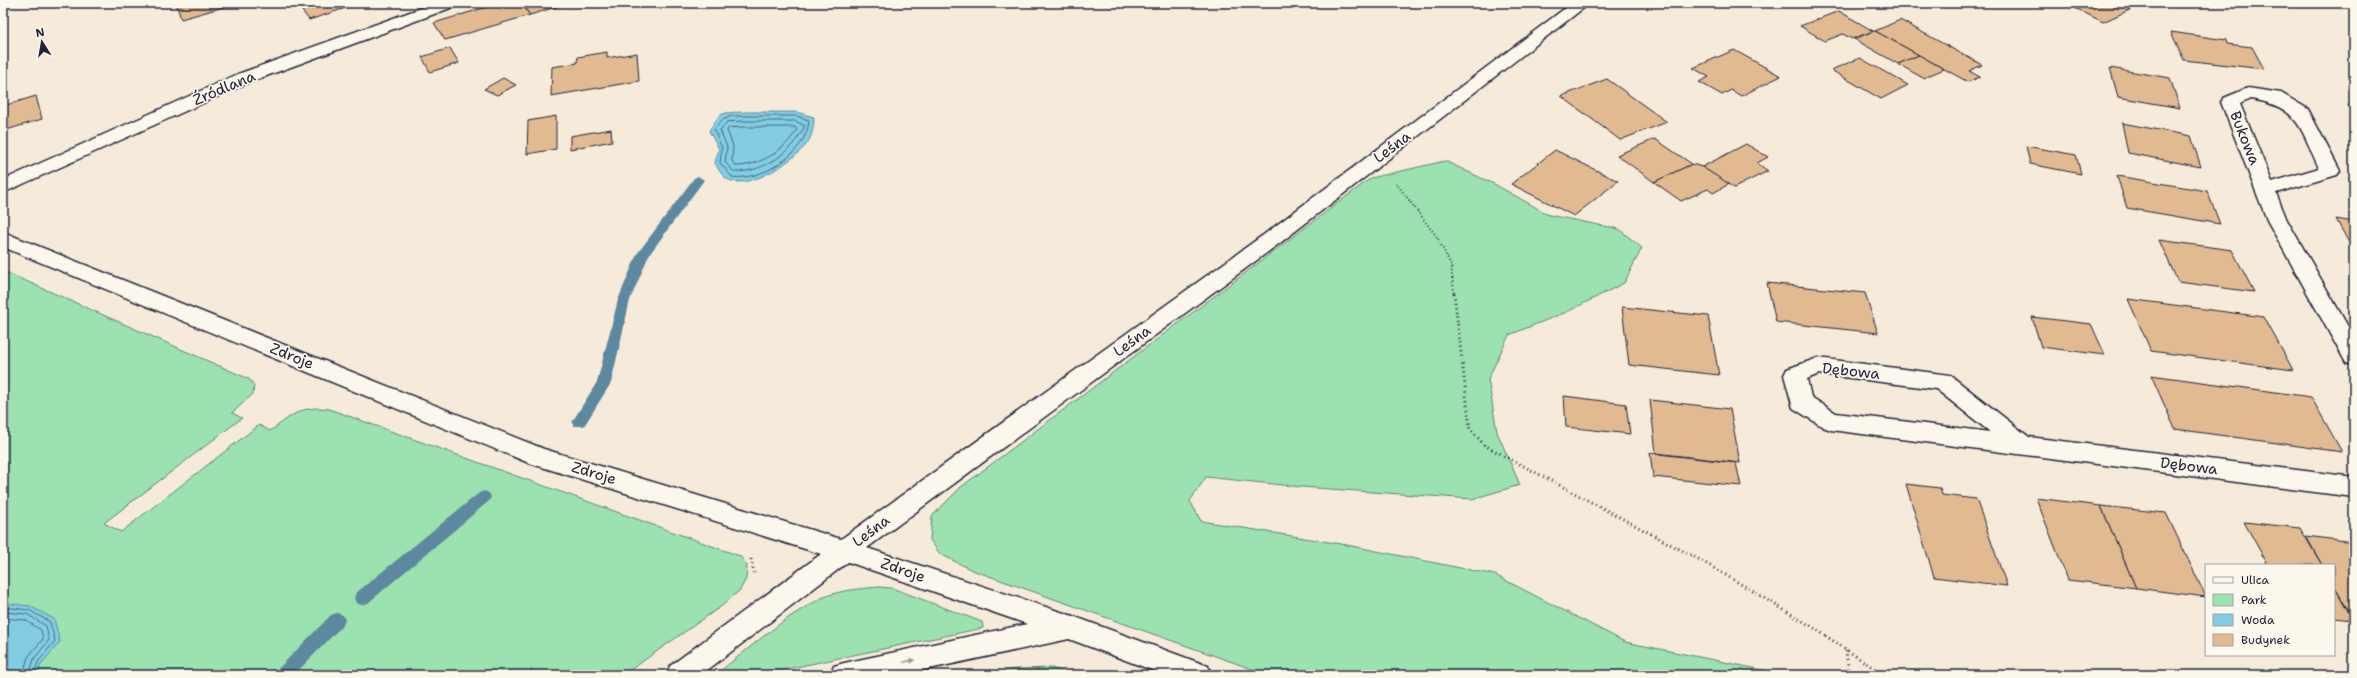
<svg xmlns="http://www.w3.org/2000/svg" width="2357" height="678" font-family="'Shantell Sans',sans-serif">
<style>
.green{fill:#9be2b0;stroke:#5e8276}
.water{fill:#82cde2;stroke:#5c899f}
.lines{fill:none;stroke-linecap:round;stroke-linejoin:round}
.shore{stroke:#48667e;stroke-width:1}
.stream{fill:#5c899f;fill-rule:evenodd}
.building{fill:#e1ba92;stroke:#22223b}
.minor-casing{stroke:#22223b;stroke-width:3}
.path-far1{stroke:#22223b;stroke-width:2;stroke-dasharray:1 2.5;stroke-linecap:butt}
.path{stroke:#22223b;stroke-width:3;stroke-dasharray:1 3.5;stroke-linecap:butt}
.minor{fill:#fbf7ec;fill-rule:evenodd}
.oneway{fill:#99979c}
.labels{text-anchor:middle;dominant-baseline:central;stroke-width:3.5;stroke-linejoin:round;paint-order:stroke}
.street-label{font-size:15px;fill:#22223b;stroke:#fbf7ec}
</style>
<rect width="100%" height="100%" fill="#f6ebda"/>
<filter id="ink" filterUnits="userSpaceOnUse"><feTurbulence type="fractalNoise" baseFrequency=".025" numOctaves="2"/><feDisplacementMap in="SourceGraphic" scale="8" xChannelSelector="R" yChannelSelector="G"/><feConvolveMatrix kernelMatrix="1 2 1 2 8 2 1 2 1" color-interpolation-filters="sRGB"/></filter>
<g filter="url(#ink)">
<g class="green">
<path d="M1445 161 1496 185 1549 215 1619 229 1642 248 1624 283 1569 311 1509 335 1488 379 1497 432 1520 485 1472 499 1301 487 1206 477 1190 501 1201 521 1347 545 1495 575 1625 642 1788 675H1269L972 570 940 554 930 540 932 516 961 487 1371 178Z"/>
<path d="M3 271 249 379 254 385 253 394 232 413 242 418 104 523 121 532 259 425 270 431C293 415 300 405 329 409L740 556 747 566 746 579 740 590 723 605 623 675H3Z"/>
<path d="M878 587 892 588 982 622 983 628 758 675H715C749 649 783 617 822 598 839 590 859 589 878 587Z"/>
<path d="M1052 668 1071 675H986L1016 669Z"/>
</g>
<g class="water">
<path d="M748 112H796L814 117C814 127 812 138 805 146 791 162 754 187 732 181 723 179 719 170 715 163L719 149 709 131C721 109 724 113 748 112Z"/>
<path d="M3 603 30 606 54 619 60 642 41 664 38 675H3Z"/>
</g>
<g class="lines">
<g class="shore">
<path d="M732 116H796L809 120C807 153 763 181 732 177L720 163 722 148 714 130 721 121Z"/>
<path d="M748 121H795L805 126C791 153 765 172 734 172L725 162 727 147 720 130 727 122Z"/>
<path d="M747 127H795L797 130C785 150 760 166 736 166L732 161 733 146 727 130 729 128Z"/>
<path d="M3 607 29 610 50 622 55 641 38 662 34 675"/>
<path d="M3 612 27 614 46 626 49 640 34 659 29 675"/>
<path d="M3 618 25 620 41 630 43 639 28 657 23 675"/>
</g>
<g class="stream">
<path d="M698 176 704 180 649 255 630 300 611 383 584 426H574L572 422 597 382 618 300 637 254 694 178Z"/>
<path d="M484 491 489 493 491 497 489 501 368 603 362 605 356 603 354 598 356 593 479 493Z"/>
<path d="M337 613 343 615 345 620 343 625 294 675H275L277 670 331 615Z"/>
</g>
</g>
<g class="building">
<path d="M176 3H238L181 19Z"/>
<path d="M296 3H361L309 20Z"/>
<path d="M500 3H521L530 15 445 40 434 23Z"/>
<path d="M521 3H569L530 15Z"/>
<path d="M2065 3H2128L2136 7 2103 22Z"/>
<path d="M1839 11 1873 31 1852 39 1843 34 1825 41 1800 26Z"/>
<path d="M1900 20 1982 65 1969 71 1980 77 1968 82 1875 31Z"/>
<path d="M1874 31H1875L1919 55 1898 64 1854 39Z"/>
<path d="M2171 32 2226 40 2227 44 2252 47 2264 69 2184 60Z"/>
<path d="M450 48 459 63 430 72 422 57Z"/>
<path d="M1734 50 1781 76 1741 96 1731 90 1722 95 1699 82 1709 77 1693 68Z"/>
<path d="M607 52V58L637 53 639 81 551 96 552 67 577 63 578 57Z"/>
<path d="M1919 55 1944 69 1923 78 1898 64Z"/>
<path d="M1860 58 1908 85 1881 99 1831 70Z"/>
<path d="M2110 68 2170 78 2180 108 2118 97Z"/>
<path d="M503 78 516 85 497 95 484 89Z"/>
<path d="M1607 79 1667 122 1620 140 1561 96Z"/>
<path d="M36 96 42 119 3 131V106Z"/>
<path d="M2348 105 2354 106V118Z"/>
<path d="M556 116V149L527 154 528 121Z"/>
<path d="M2122 123 2191 136 2201 167 2128 153Z"/>
<path d="M611 129 612 141 570 149V136Z"/>
<path d="M1655 139 1692 164 1654 182 1617 155Z"/>
<path d="M1746 144 1768 157 1757 163 1768 171 1734 188 1702 167Z"/>
<path d="M2026 146 2076 155 2081 174 2030 164Z"/>
<path d="M1555 150 1618 181 1574 216 1511 184Z"/>
<path d="M1692 164 1702 167 1729 184 1713 193 1708 189 1681 201 1654 182Z"/>
<path d="M2117 176 2207 191 2220 224 2127 208Z"/>
<path d="M2336 219 2354 222V252Z"/>
<path d="M2159 240 2232 250 2254 292 2178 282Z"/>
<path d="M1767 283 1865 293 1878 333 1776 322Z"/>
<path d="M2128 299 2264 317 2293 370 2151 351Z"/>
<path d="M1622 307 1708 316 1719 375 1629 365Z"/>
<path d="M2032 317 2091 324 2105 355 2041 347Z"/>
<path d="M2151 375 2311 397 2342 452 2175 429Z"/>
<path d="M1564 396 1626 404 1630 434 1566 427Z"/>
<path d="M1650 400 1730 409 1740 463 1656 453Z"/>
<path d="M1650 453 1736 463 1741 486 1653 477Z"/>
<path d="M1906 484 1940 488 1942 495 1976 499 2007 586 1934 577Z"/>
<path d="M2036 498 2101 506 2136 588 2068 580Z"/>
<path d="M2101 506 2166 513 2206 597 2136 588Z"/>
<path d="M2244 522 2300 528 2322 565H2268Z"/>
<path d="M2306 536 2354 542V620L2334 586V565H2322Z"/>
<path d="M2334 586 2353 620 2334 618Z"/>
</g>
<g class="lines">
<g class="minor-casing">
<g id="minor">
<path d="M435 3H458L456 6 250 82 3 193V180L238 74Z"/>
<path d="M1572 3H1590L1280 243 867 548 1070 615 1208 666 1212 675H1165L1069 639 901 675H830L834 666 844 663 1027 624 848 562 701 675H666L670 666 821 554 529 463 3 247V232L544 449 841 539 1266 233Z"/>
<path d="M2248 88 2281 93 2308 109 2340 171 2337 175 2276 193 2287 220 2354 337V365L2346 363 2267 220 2221 102 2224 98ZM2250 99C2299 106 2300 128 2319 168L2272 182 2240 104Z"/>
<path d="M1818 358 1950 375 2029 437 2354 477V497L1831 430 1823 427 1793 408 1784 375 1787 369ZM1819 374 1936 389 1990 432 1836 413 1811 397 1807 379Z"/>
</g>
</g>
<path class="path-far1" d="M1396 183 1437 237 1451 265 1454 294"/>
<g class="path">
<path d="M1454 293 1470 428 1484 445 1702 561 1811 626 1884 675"/>
<path d="M751 559 754 573"/>
<path d="M1846 650 1849 675"/>
<path d="M636 675 642 671"/>
</g>
<use href="#minor" class="minor"/>
</g>
<defs><path id="oneway-solid" d="M-6-.8H1V-3.2L6.5 0L1 3.2V.8H-6Z"/></defs>
<use class="oneway" href="#oneway-solid" transform="translate(909 661) rotate(-12)"/>
</g>
<g class="labels">
<g class="street-label">
<text transform="translate(224 88) rotate(-23)">Źródlana</text>
<text transform="translate(2245 138) rotate(68)">Bukowa</text>
<text transform="translate(1392 147) rotate(-37)">Leśna</text>
<text transform="translate(1132 341) rotate(-36)">Leśna</text>
<text transform="translate(292 356) rotate(22)">Zdroje</text>
<text transform="translate(1851 371) rotate(6)">Dębowa</text>
<text transform="translate(2189 466) rotate(7)">Dębowa</text>
<text transform="translate(594 473) rotate(17)">Zdroje</text>
<text transform="translate(871 531) rotate(-37)">Leśna</text>
<text transform="translate(903 570) rotate(19)">Zdroje</text>
</g>
</g>
<rect width="2357" height="678" fill="none" stroke="#fbf7ec" stroke-width="16"/>
<rect x="8" y="8" width="2341" height="662" fill="none" stroke="#22223b" stroke-width="1.5" filter="url(#ink)"/>
<rect x="2205" y="564" width="130" height="92" fill="#fbf7ec" stroke="#a4a2a5"/>
<rect x="2213" y="577" width="20" height="6" fill="#fbf7ec" stroke="#a4a2a5"/>
<text x="2241" y="584" font-size="12" fill="#22223b">Ulica</text>
<rect x="2213" y="594" width="20" height="12" fill="#9be2b0" stroke="#a4a2a5"/>
<text x="2241" y="604" font-size="12" fill="#22223b">Park</text>
<rect x="2213" y="614" width="20" height="12" fill="#82cde2" stroke="#a4a2a5"/>
<text x="2241" y="624" font-size="12" fill="#22223b">Woda</text>
<rect x="2213" y="634" width="20" height="12" fill="#e1ba92" stroke="#a4a2a5"/>
<text x="2241" y="644" font-size="12" fill="#22223b">Budynek</text>
<g transform="translate(42 42) rotate(349)" stroke="#fbf7ec" stroke-width="3" paint-order="stroke">
<path d="M0-3L7 15L0 10L-7 15Z" fill="#22223b"/>
<text y="-6" font-size="11" font-weight="bold" text-anchor="middle" fill="#22223b">N</text>
</g>
</svg>
